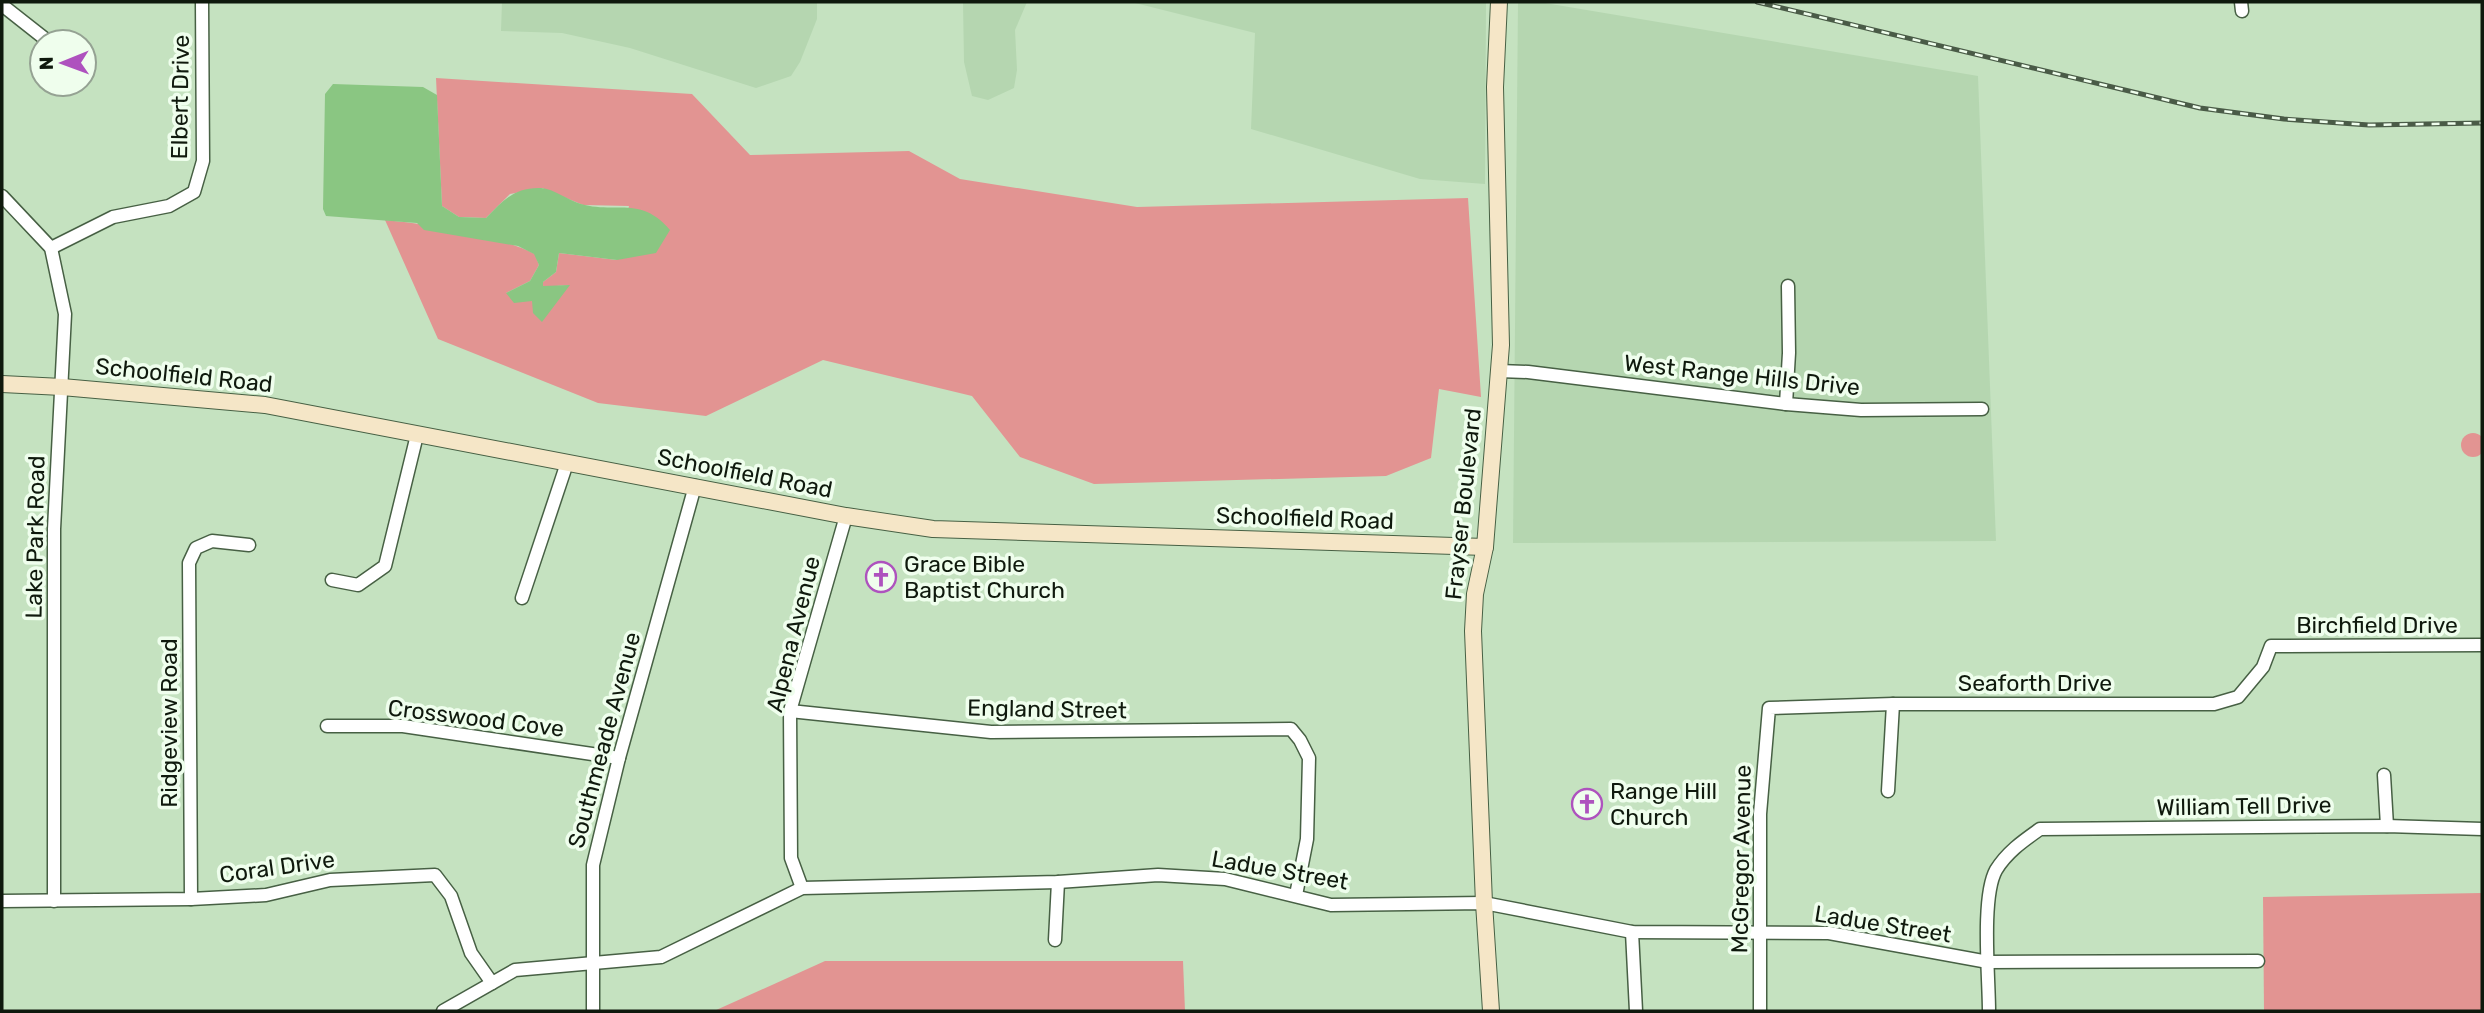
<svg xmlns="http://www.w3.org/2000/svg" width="2484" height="1013" font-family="Rubik,sans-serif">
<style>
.built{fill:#b5d6b0}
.green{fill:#e29492}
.water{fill:#8ac682}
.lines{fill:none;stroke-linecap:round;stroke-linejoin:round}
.street-casing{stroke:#476044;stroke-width:15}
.secondary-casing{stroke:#476044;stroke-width:18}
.street{stroke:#fff;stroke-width:12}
.secondary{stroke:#f5e6c7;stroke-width:16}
.rail-casing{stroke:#4a5b47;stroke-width:5}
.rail{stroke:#effeed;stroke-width:2.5;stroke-dasharray:8;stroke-linecap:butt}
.labels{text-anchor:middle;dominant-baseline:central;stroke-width:7;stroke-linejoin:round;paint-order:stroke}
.street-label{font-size:23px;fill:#0f190d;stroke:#effeed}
.poi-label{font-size:23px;fill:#0f190d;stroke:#effeed;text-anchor:start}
</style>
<rect width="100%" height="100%" fill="#c5e2c0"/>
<g class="built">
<path d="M502 2H817V19L800 62 791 76 756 88 630 48 562 33 501 31Z"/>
<path d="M963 2H1027L1015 30 1017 70 1014 88 988 100 972 96 964 62Z"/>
<path d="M1131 2H1486L1485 184 1420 179 1251 129 1255 33Z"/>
<path d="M1518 2H1539L1978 76 1996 541 1513 543Z"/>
</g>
<g class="green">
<path d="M436 78 692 94 750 155 909 151 960 179 1137 207 1468 198 1481 397 1439 389 1431 458 1386 476 1094 484 1020 457 972 396 823 360 706 416 598 403 438 339 385 220C428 224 496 235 535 254L539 265 530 281 506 293 569 285 543 287V282L556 272 559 253 617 260 629 206 583 205 542 188 510 194 486 218 459 217 442 206Z"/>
<circle cx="2473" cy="445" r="12"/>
<path d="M2482 893V1011H2264L2263 897Z"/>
<path d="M825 961H1183L1185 1011H714Z"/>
</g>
<path class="water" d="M333 84 423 87 437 95 442 206 459 217 486 218C503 201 514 187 541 188 554 189 568 200 581 204 615 214 641 195 670 230L656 253 617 260 559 253 556 272 543 282V286L570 285 542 322 533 313 532 301 514 303 506 293 530 281 539 265 534 254 518 246 424 230 417 223 326 216 323 209 325 94Z"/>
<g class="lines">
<g class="street-casing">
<g id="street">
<path d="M2241 2 2242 11"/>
<path d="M2 5 49 42"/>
<path d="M2 196 51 248 65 314 54 529V901"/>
<path d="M51 248 113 217 169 206 194 192 203 161 202 2"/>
<path d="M1499 371 1528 372 1786 404 1861 410 1982 409"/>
<path d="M1786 404 1789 353 1788 286"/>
<path d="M332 580 358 585 385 566 417 435"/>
<path d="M522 598 567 463"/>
<path d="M790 711 991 732 1291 729 1300 740 1309 758 1307 839 1296 895"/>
<path d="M327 726H403L619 758"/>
<path d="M2384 775 2387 826"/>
<path d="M1888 791 1893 704"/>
<path d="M802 888 791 858 790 711 846 516"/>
<path d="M191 899 189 563 196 548 212 541 249 545"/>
<path d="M2 901 191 899 266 895 330 880 435 875 451 896 471 953 492 983"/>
<path d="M1632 932 1636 1011"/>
<path d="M1055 940 1058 882"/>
<path d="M443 1011 515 970 661 957 802 888 1058 882 1158 875 1225 879 1331 905 1484 903 1632 932 1829 933 1988 962 2258 961"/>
<path d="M593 1011V865L619 758 695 486"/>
<path d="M1760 1011V814L1769 708 1893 704H2214L2238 697 2263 667 2271 646 2482 645"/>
<path d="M1989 1011C1989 978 1981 897 1996 870 2007 852 2023 841 2040 829L2387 826 2482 829"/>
</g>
</g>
<g class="secondary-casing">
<g id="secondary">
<path d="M2 384 62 387 265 405 846 516 933 529 1485 547"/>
<path d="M1491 1011 1484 903 1473 631 1475 594 1485 547 1501 345 1495 87 1499 2"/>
</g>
</g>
<use href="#street" class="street"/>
<use href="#secondary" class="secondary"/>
<g class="rail-casing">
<path id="rail" d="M1757 2 2200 108 2284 119 2369 125 2482 123"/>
</g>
<use href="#rail" class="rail"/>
</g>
<defs>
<g id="church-ring" transform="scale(1.575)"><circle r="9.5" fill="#effeed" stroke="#ae52be" stroke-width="1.5"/><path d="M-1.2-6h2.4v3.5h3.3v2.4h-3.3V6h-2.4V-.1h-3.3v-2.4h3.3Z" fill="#ae52be"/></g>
</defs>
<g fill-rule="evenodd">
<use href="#church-ring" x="881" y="577"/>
<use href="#church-ring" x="1587" y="804"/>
</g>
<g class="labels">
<g class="street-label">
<text transform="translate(180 97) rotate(-89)">Elbert Drive</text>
<text transform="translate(184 375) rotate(6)">Schoolfield Road</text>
<text transform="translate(1742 375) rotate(6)">West Range Hills Drive</text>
<text transform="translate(745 473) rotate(11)">Schoolfield Road</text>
<text transform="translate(1463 504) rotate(-84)">Frayser Boulevard</text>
<text transform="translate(1305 518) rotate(2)">Schoolfield Road</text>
<text transform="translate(35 537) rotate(-89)">Lake Park Road</text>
<text x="2377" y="625">Birchfield Drive</text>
<text transform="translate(793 634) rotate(-76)">Alpena Avenue</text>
<text x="2035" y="683">Seaforth Drive</text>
<text transform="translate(1047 709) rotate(1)">England Street</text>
<text transform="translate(476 718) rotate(7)">Crosswood Cove</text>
<text transform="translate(169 723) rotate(-90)">Ridgeview Road</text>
<text transform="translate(604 740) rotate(-75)">Southmeade Avenue</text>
<text transform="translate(2244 806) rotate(-1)">William Tell Drive</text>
<text transform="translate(1741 859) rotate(-89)">McGregor Avenue</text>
<text transform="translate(277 867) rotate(-8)">Coral Drive</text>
<text transform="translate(1280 870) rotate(10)">Ladue Street</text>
<text transform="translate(1883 924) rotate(9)">Ladue Street</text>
</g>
<g class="poi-label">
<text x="904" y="564">Grace Bible<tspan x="904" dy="26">Baptist Church</tspan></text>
<text x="1610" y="791">Range Hill<tspan x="1610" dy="26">Church</tspan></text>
</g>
</g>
<rect width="2484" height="1013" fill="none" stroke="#0f190d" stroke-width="7"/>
<g transform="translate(63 63) rotate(269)"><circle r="33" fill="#effeed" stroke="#95a293" stroke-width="2"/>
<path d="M0-5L12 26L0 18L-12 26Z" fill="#ae52be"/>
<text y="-10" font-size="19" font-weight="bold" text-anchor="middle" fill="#0f190d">N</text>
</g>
</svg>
